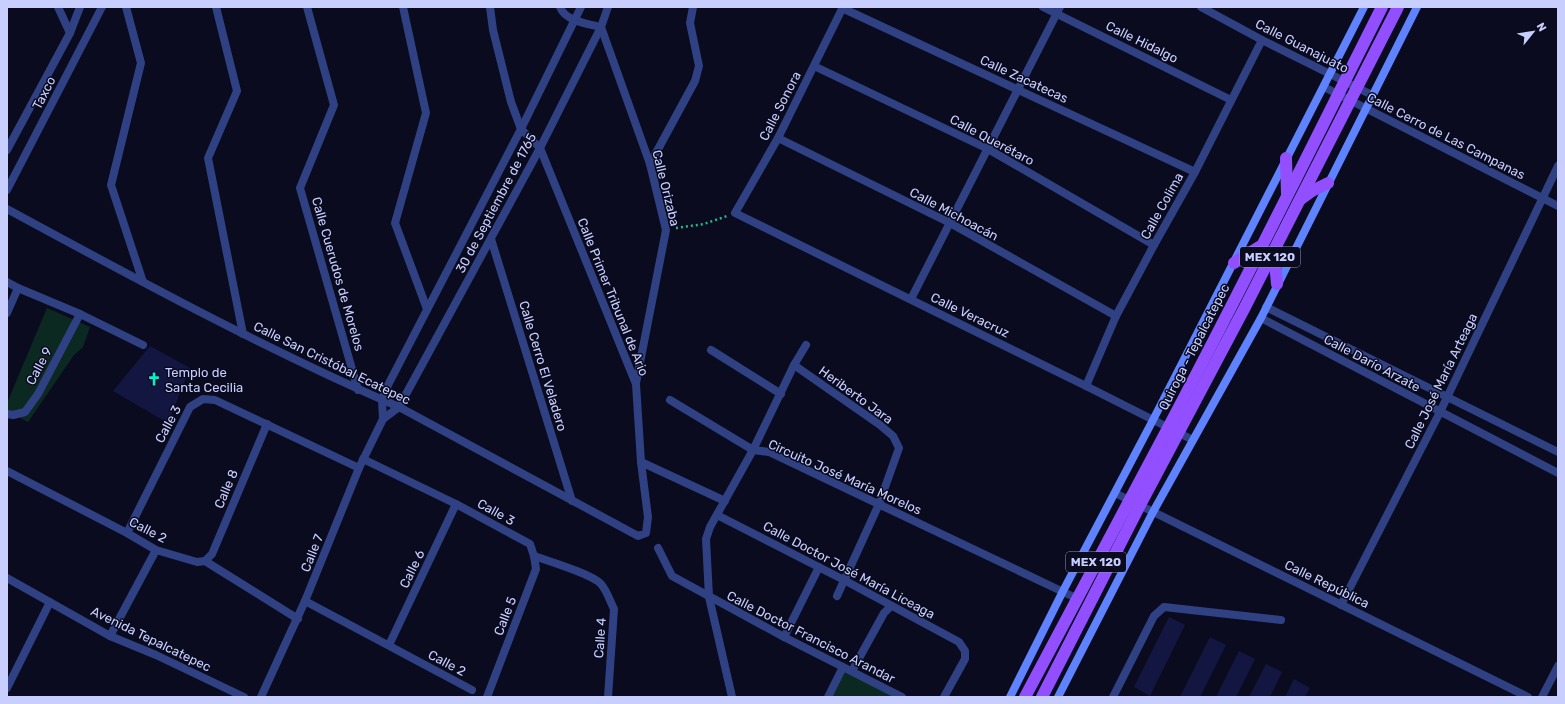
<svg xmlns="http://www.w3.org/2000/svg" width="1565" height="704" font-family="Rubik,sans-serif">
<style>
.green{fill:#0c2921}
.building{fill:#141642}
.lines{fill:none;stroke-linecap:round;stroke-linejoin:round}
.path{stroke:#21ba8b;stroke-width:2.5;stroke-dasharray:2 3;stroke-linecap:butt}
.street{stroke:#304183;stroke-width:8}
.secondary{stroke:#5f82ff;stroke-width:8}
.primary{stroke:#924fff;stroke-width:12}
.labels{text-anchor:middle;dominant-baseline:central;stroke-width:3;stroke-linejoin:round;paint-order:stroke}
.shield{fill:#0a0b1f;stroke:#8f94bc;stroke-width:1}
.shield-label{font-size:12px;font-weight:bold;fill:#c8cfff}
.street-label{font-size:13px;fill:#c8cfff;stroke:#0a0b1f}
.poi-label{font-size:13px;fill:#c8cfff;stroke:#0a0b1f;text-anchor:start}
</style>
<rect width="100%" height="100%" fill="#0a0b1f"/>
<g class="green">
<path d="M47 308 90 327 83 347 74 355 28 422 7 411V403Z"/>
<path d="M843 668 900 697H830Z"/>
</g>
<g class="building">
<path d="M150 346 190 368 168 423 113 391Z"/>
<path d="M1169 617 1185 625 1150 696 1134 687Z"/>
<path d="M1210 637 1226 645 1200 697H1180Z"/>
<path d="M1239 651 1255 659 1236 697H1216Z"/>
<path d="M1266 664 1282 672 1270 697H1249Z"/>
<path d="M1294 679 1310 688 1305 697H1285Z"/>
</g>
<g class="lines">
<path class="path" d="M676 228 704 224 727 216"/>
<g class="street">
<path d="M58 7 70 33"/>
<path d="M126 7 141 63 111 185 143 282"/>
<path d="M216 7 237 91 208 158 243 334"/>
<path d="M307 7 334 105 300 188 358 390"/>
<path d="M403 7 426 113 395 223 427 309"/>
<path d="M560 7C565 21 588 24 601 27L650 164 666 230 636 383"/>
<path d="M843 7 778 138 735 213 1086 386 1193 440"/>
<path d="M1043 7 1231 100"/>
<path d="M1201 7 1262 40 1372 95"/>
<path d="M842 8 1195 172"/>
<path d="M814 66 988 149 1154 245"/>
<path d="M1324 87 1558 206"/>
<path d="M778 138 950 223 1116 316"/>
<path d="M7 150 70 33 80 7"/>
<path d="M650 164 695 81 699 66 690 23 693 7"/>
<path d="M7 190 102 7"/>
<path d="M7 209C136 279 265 349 399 407L638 536 646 533 648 517 641 462 636 384 540 148 521 129 511 102 493 30 490 7"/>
<path d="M491 239 572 501"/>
<path d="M7 282 18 288 80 314 143 345"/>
<path d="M911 299 1060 7"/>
<path d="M1266 307 1558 452"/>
<path d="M7 313 18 288"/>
<path d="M1261 318 1558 473"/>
<path d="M711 350 781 394"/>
<path d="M794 365 880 425 893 436 899 448 879 504 837 596"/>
<path d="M1086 386 1116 316 1154 245 1195 172 1262 40"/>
<path d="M670 400 753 450 769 452 1076 598"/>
<path d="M7 414 13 415 25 412 38 394 80 314"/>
<path d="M383 419 382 400 388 385 521 129 581 7"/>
<path d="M363 459 456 504 530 544 534 556 536 569 487 697"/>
<path d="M641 462 725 501"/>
<path d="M7 471 127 533 156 550 197 562 205 561 298 619"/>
<path d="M1115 493 1528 697"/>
<path d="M717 515 844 580 959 642 965 651V659L944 697"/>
<path d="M127 533 190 407 203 399 215 400 359 468"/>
<path d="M658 548 672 576 784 637 902 697"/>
<path d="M534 556C548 561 592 574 601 584 607 591 610 601 614 609L608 697"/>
<path d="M205 561 212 554 267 424"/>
<path d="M7 578 110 636 156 655 244 697"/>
<path d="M305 601 472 690"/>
<path d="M1341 605 1440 412 1558 166"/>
<path d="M110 636 156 550"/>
<path d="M784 637 819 567"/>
<path d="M389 645 456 504"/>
<path d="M852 671 884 613 891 606"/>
<path d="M7 688 50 602"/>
<path d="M261 697 305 601 359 468 383 419 399 407 540 148 601 27 608 7"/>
<path d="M732 697 709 597 706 539 710 527 753 450 794 365 806 345"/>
<path d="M828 697 843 667"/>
<path d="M1113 697 1154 616 1164 607 1281 620"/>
<path d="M1542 697 1558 666"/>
</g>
<g class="secondary">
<path d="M1010 697 1063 591 1153 420 1364 7"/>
<path d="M1058 697 1153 512 1261 318 1417 7"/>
</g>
<g class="primary">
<path d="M1286 158 1287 194"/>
<path d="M1301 199 1312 191 1328 183"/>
<path d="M1274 251 1277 284"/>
<path d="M1234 263 1259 247"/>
<path d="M1025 697C1072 607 1121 518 1168 428 1242 289 1311 148 1382 7"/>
<path d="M1042 697 1140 505 1244 309 1398 7"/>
</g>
</g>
<defs>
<g id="church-bare" transform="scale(1.08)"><path d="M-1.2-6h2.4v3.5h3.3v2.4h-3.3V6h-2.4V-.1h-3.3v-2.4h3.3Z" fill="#00f3cf" stroke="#0a0b1f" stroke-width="2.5" paint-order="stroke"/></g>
</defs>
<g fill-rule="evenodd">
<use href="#church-bare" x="154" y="379"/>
</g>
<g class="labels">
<g class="shield">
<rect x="1240" y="247" width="60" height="20" rx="3"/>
<rect x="1066" y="552" width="60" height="20" rx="3"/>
</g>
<g class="shield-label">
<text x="1270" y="257">MEX 120</text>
<text x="1096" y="562">MEX 120</text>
</g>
<g class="street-label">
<text transform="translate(1142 42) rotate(26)">Calle Hidalgo</text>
<text transform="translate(1302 46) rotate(27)">Calle Guanajuato</text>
<text transform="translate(1024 79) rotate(25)">Calle Zacatecas</text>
<text transform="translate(44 93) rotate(-63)">Taxco</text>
<text transform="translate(780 106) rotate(-63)">Calle Sonora</text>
<text transform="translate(1446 136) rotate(27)">Calle Cerro de Las Campanas</text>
<text transform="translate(992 140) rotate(28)">Calle Querétaro</text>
<text transform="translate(666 188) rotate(76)">Calle Orizaba</text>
<text transform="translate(496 203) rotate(-62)">30 de Septiembre de 1765</text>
<text transform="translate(1162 206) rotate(-61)">Calle Colima</text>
<text transform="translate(954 214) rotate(28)">Calle Michoacán</text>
<text transform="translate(338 274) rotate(74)">Calle Cuerudos de Morelos</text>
<text transform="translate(613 297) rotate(68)">Calle Primer Tribunal de Ario</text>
<text transform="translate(970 315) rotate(26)">Calle Veracruz</text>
<text transform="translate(1194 347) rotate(-63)">Quiroga - Tepalcatepec</text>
<text transform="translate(332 363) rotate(26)">Calle San Cristóbal Ecatepec</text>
<text transform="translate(1372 363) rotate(28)">Calle Darío Arzate</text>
<text transform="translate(39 366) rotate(-62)">Calle 9</text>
<text transform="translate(543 366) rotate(73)">Calle Cerro El Veladero</text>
<text transform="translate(1441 381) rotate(-64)">Calle José María Arteaga</text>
<text transform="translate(856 395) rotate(36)">Heriberto Jara</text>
<text transform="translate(168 424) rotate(-62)">Calle 3</text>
<text transform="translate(845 477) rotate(24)">Circuito José María Morelos</text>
<text transform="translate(226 489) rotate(-67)">Calle 8</text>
<text transform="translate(496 512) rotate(29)">Calle 3</text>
<text transform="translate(148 530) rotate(27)">Calle 2</text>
<text transform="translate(312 553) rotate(-68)">Calle 7</text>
<text transform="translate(412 569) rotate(-64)">Calle 6</text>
<text transform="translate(849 570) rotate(28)">Calle Doctor José María Liceaga</text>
<text transform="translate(1327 584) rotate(26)">Calle República</text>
<text transform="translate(505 616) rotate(-69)">Calle 5</text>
<text transform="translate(811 637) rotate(27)">Calle Doctor Francisco Arandar</text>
<text transform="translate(600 638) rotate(-86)">Calle 4</text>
<text transform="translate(151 639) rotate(26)">Avenida Tepalcatepec</text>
<text transform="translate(447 663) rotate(28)">Calle 2</text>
</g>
<g class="poi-label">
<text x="165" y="372">Templo de<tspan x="165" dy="15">Santa Cecilia</tspan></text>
</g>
</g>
<rect width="1565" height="704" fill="none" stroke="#c8cfff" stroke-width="16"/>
<g transform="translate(1533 32) rotate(60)" stroke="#0a0b1f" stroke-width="3" paint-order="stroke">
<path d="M0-3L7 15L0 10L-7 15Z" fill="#c8cfff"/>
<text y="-6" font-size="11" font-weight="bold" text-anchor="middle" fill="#c8cfff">N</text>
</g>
</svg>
